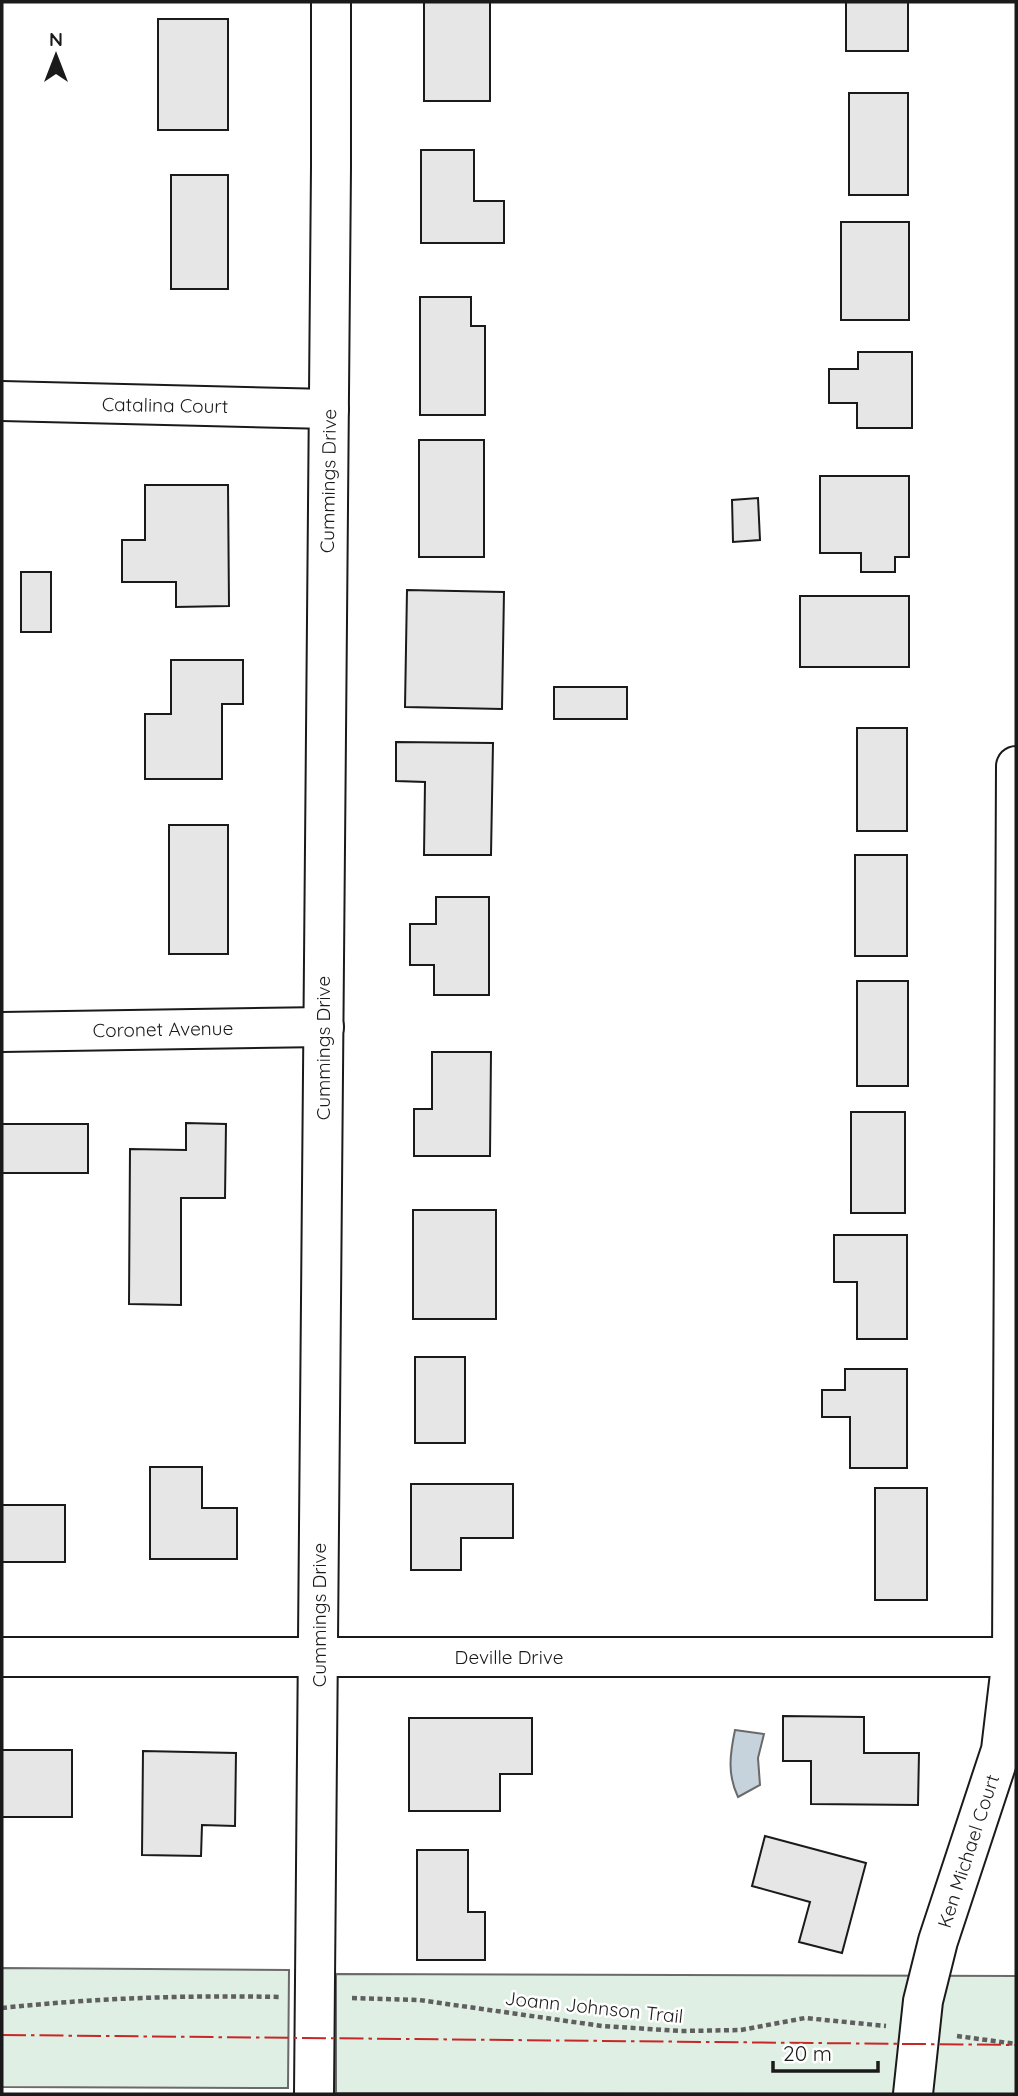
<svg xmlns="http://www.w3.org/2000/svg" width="1018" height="2096" font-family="Quicksand,sans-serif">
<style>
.green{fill:#e0efe3;stroke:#6a6a6a;stroke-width:2}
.water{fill:#c6d2dc;stroke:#6a6a6a;stroke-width:2}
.building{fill:#e6e6e6;stroke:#1a1a1a;stroke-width:2}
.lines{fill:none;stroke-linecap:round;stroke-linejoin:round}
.minor-casing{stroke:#1a1a1a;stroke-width:42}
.path{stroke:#5f5f5f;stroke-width:4.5;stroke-dasharray:5 3.5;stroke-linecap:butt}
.minor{stroke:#fff;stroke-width:38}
.power{stroke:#c62828;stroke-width:2;stroke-dasharray:24 5 3.5 5;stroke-linecap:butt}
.labels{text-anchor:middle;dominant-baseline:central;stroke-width:5;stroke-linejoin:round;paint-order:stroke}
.street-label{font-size:19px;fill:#1a1a1a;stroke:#fff}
</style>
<rect width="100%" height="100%" fill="#fff"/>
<g class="green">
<path d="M2 1968 289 1970 288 2088 2 2087Z"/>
<path d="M336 1974 1016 1976V2094L336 2093Z"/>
</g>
<path class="water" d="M735 1730 764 1734 758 1758 760 1785 738 1797C727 1774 730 1754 735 1730Z"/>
<g class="building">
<rect x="424" y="2" width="66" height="99"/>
<rect x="846" y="2" width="62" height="49"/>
<rect x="158" y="19" width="70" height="111"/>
<rect x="849" y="93" width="59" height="102"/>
<path d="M421 150H474V201H504V243H421Z"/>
<rect x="171" y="175" width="57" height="114"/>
<rect x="841" y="222" width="68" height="98"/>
<path d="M420 297H471V326H485V415H420Z"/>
<path d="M858 352H912V428H857V403H829V369H858Z"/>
<rect x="419" y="440" width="65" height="117"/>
<path d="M820 476H909V557H895V572H861V553H820Z"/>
<path d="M145 485H228L229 606 176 607V582H122V540H145Z"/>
<path d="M758 498 760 540 733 542 732 500Z"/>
<rect x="21" y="572" width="30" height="60"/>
<path d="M407 590 504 592 502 709 405 707Z"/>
<rect x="800" y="596" width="109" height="71"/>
<path d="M171 660H243V704H222V779H145V714H171Z"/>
<rect x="554" y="687" width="73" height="32"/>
<rect x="857" y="728" width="50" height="103"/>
<path d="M396 742 493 743 491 855H424L425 782 396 781Z"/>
<rect x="169" y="825" width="59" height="129"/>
<rect x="855" y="855" width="52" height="101"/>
<path d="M436 897H489V995H434V965H410V924H436Z"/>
<rect x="857" y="981" width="51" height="105"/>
<path d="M432 1052H491L490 1156H414V1109H432Z"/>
<rect x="851" y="1112" width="54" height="101"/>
<path d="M186 1123 226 1124 225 1198H181V1305L129 1304 130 1149 186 1150Z"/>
<rect x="2" y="1124" width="86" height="49"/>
<rect x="413" y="1210" width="83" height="109"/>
<path d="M834 1235H907V1339H857V1282H834Z"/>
<rect x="415" y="1357" width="50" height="86"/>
<path d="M845 1369H907V1468H850V1417H822V1390H845Z"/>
<path d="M150 1467H202V1508H237V1559H150Z"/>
<path d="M411 1484H513V1538H461V1570H411Z"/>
<rect x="875" y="1488" width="52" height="112"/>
<rect x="2" y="1505" width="63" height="57"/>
<path d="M783 1716 864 1717V1753H919L918 1805 811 1804V1761H783Z"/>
<path d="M409 1718H532V1774H500V1811H409Z"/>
<rect x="2" y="1750" width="70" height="67"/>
<path d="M143 1751 236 1753 235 1826 202 1825 201 1856 142 1855Z"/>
<path d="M765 1836 866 1863 842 1953 799 1942 810 1902 752 1886Z"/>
<path d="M417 1850H468V1912H485V1960H417Z"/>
</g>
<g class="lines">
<g class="minor-casing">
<g id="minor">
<path d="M2 401 329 409"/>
<path d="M2 1032 324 1027"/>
<path d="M2 1657H1016"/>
<path d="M314 2094 331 167V2"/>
<path d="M913 2094 923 2001 938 1941 1001 1750 1012 1657 1016 766"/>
</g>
</g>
<g class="path">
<path d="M352 1998 419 2000 602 2026 681 2031 741 2030 805 2018 886 2026"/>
<path d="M2 2008C95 1998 187 1995 280 1997"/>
<path d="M957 2036 1016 2044"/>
</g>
<use href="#minor" class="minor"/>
<path class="power" d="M2 2035 1016 2045"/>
</g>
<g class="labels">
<g class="street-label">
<text transform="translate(165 405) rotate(1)">Catalina Court</text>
<text transform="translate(328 481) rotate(-89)">Cummings Drive</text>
<text transform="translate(163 1029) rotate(-1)">Coronet Avenue</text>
<text transform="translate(323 1048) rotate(-90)">Cummings Drive</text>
<text transform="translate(319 1615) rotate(-90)">Cummings Drive</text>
<text x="509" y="1657">Deville Drive</text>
<text transform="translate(968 1851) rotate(-72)">Ken Michael Court</text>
<text transform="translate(594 2007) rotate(6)">Joann Johnson Trail</text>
</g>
</g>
<rect width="1018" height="2096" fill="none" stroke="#1a1a1a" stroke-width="7"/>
<g transform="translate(56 56)" stroke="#ffffff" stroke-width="5" paint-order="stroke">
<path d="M0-5L12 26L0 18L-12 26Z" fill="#1a1a1a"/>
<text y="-10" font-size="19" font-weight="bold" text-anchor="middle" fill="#1a1a1a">N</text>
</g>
<path d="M773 2061v10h105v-10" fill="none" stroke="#1a1a1a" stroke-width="3.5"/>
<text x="783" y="2061" font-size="21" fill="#1a1a1a" stroke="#ffffff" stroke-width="5" paint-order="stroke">20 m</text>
</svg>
